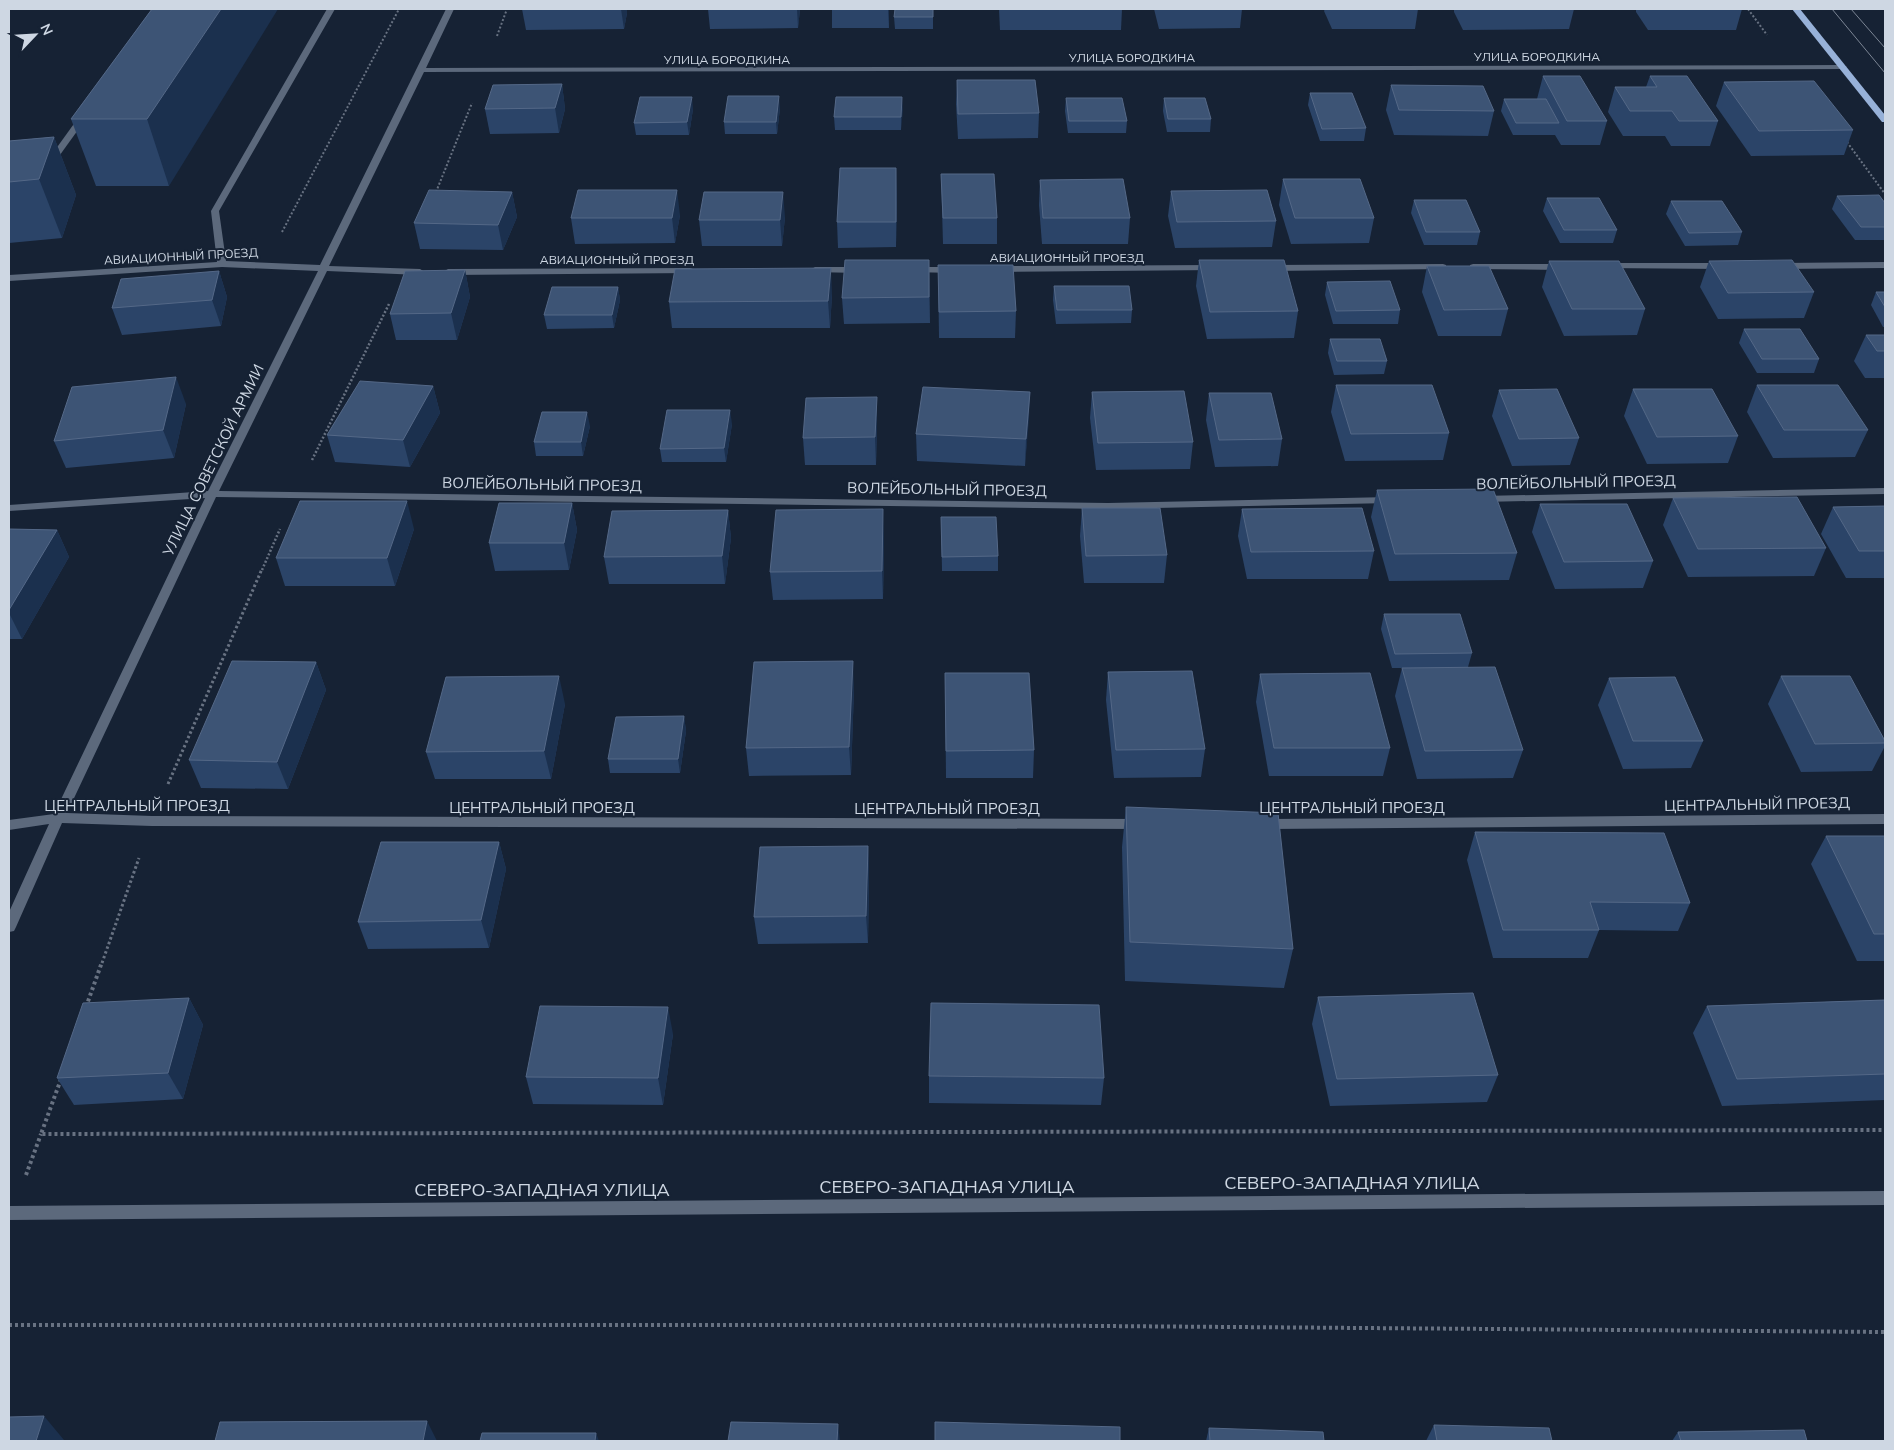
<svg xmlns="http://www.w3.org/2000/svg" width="1894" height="1450" font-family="Mulish,sans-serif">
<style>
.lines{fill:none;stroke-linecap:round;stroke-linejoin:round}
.path-far3{stroke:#687282;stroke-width:2;stroke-dasharray:2 2;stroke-linecap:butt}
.path-far2{stroke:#687282;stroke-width:2.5;stroke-dasharray:2 2;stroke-linecap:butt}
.path-far1{stroke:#687282;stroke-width:3;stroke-dasharray:2.5 2.5;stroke-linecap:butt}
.path{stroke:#687282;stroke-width:4;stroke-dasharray:3 3;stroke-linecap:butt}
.minor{fill:#5c697c;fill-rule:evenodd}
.major{fill:#97b1d8;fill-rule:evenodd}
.tram{stroke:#7b8594;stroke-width:1}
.wall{fill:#2b4468}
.shaded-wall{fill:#1b304e}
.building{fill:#3d5475;stroke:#546887}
.labels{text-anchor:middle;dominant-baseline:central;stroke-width:4;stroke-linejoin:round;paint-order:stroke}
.far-street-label{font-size:12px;fill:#ced7e3;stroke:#162234}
.street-label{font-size:15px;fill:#ced7e3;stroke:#162234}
.near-street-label{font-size:18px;fill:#ced7e3;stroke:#162234}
</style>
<rect width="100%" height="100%" fill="#162234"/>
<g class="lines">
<g class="path-far3">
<path d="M1748 9 1767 35"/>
<path d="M497 36 507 9"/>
<path d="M1847 142 1885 194"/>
<path d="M436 192 472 103"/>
<path d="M282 232 399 9"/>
</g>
<g class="path-far2">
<path d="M312 460 389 304"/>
<path d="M262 570 280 529"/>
</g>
<g class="path-far1">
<path d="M168 784 262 569"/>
<path d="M102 963 139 858"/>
</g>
<g class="path">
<path d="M86 1007 102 962"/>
<path d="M61 1079 41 1134 1885 1130"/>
<path d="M26 1175 41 1134"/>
<path d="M9 1325H972L1885 1332"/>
</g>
<g class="minor">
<path d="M327 9H335L219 211 226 261 320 265 446 9H454L426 68 1843 65 1847 67 1843 69 424 72 329 266 420 269 425 272 420 275 327 271 219 491 1108 503 1391 497 1396 500 1391 503 1108 509 216 497 67 813 152 816 1141 819 1146 821 1148 824 1146 827 1141 829 152 826 62 823 16 927 14 931 9 932V912L49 824 9 830V820L54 814 205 498 9 511V505L208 491 318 271 222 267 9 281V275L217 262 211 211Z"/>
<path d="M81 114 88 116 52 166H46L45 164Z"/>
<path d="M1885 262V268L1780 269 1775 266 1780 263Z"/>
<path d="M1605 263H1723L1728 266 1723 269 1602 268 1600 266Z"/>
<path d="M1443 264 1446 265V269L1270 271 1265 268 1270 265Z"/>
<path d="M1473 264H1563L1568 267 1563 270 1470 269V265Z"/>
<path d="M1215 265 1218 266V270L998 272 993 269 998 266Z"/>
<path d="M815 267H860L865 270 860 273 812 272 810 270Z"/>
<path d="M913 267H955L960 270 955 273 910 272 908 270Z"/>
<path d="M690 268 693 269V273L448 275 443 272 448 269Z"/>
<path d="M1885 488V494L1481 502 1476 499 1481 496Z"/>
<path d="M1885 814V824L1263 829 1258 827 1256 824 1258 821 1263 819Z"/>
<path d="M1885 1191V1205L9 1220V1206Z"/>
</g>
<path class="major" d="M1792 9H1800L1885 115V122H1882Z"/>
<g class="tram">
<path d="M1832 9 1885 73"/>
<path d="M1851 9 1885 48"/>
</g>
</g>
<g class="wall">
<path d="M152 9 169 186H96L71 119Z"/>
<path d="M522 9H627V13L624 29 526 30Z"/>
<path d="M708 9H800L798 28 710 29Z"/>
<rect x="832" y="9" width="57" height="19"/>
<path d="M933 9V29H895L894 17Z"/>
<path d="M999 9H1122L1121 30H1000Z"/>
<path d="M1154 9H1242L1240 28 1159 29Z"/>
<path d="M1325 9H1418L1415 29H1332L1324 11Z"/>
<path d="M1454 9H1574L1569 29 1463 30 1454 12Z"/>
<path d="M1636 9H1742L1736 30H1648L1636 12Z"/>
<path d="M1543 76 1607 121 1600 145H1561L1555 135H1513L1501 111 1504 99H1537Z"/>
<path d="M1650 76 1718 121 1710 146H1671L1665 136H1623L1608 112 1615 87H1646Z"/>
<path d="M957 80 1039 113 1038 138 958 139 956 104Z"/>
<path d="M1724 82 1853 130 1844 155 1751 156 1716 106Z"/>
<path d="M562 84 565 109 559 133 490 134 485 109Z"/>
<path d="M1391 85 1494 111 1488 136 1394 135 1386 110Z"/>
<path d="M1310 93 1366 128 1364 141H1320L1308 105Z"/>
<path d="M902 97 901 130H835L834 117Z"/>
<path d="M1066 98 1127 121 1126 133H1068L1065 111Z"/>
<path d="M1164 98 1211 119 1210 132H1167L1163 111Z"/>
<path d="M780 108 777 134H725L724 122Z"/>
<path d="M693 109 689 135H636L634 123Z"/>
<path d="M54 137 76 195 62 238 9 243V141Z"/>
<path d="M941 174 997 218V244H943Z"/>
<path d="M1283 179 1374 218 1369 243 1291 244 1279 205Z"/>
<path d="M1040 180 1130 218 1128 244H1042L1039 205Z"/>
<path d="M1171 191 1276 221 1272 247 1175 248 1168 216Z"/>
<path d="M512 192 517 217 503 250 420 249 414 223Z"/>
<path d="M897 193 896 247 838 248 837 222Z"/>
<path d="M1837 196 1885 203V240H1855L1832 209Z"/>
<path d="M1547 198 1617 230 1613 243H1560L1543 211Z"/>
<path d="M1414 200 1480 232 1477 245H1424L1411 213Z"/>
<path d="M1671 201 1742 232 1738 245 1685 246 1666 214Z"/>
<path d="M680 215 675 243 575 244 571 218Z"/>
<path d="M785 217 782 246H702L699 220Z"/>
<path d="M929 260 930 323 844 324 842 298Z"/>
<path d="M1199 260 1298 311 1294 338 1207 339 1196 286Z"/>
<path d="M1549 261 1645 309 1637 335 1564 336 1542 287Z"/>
<path d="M1709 261 1814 292 1804 318 1718 319 1700 287Z"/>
<path d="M938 265 1016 311 1015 338H939Z"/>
<path d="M1427 266 1508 309 1501 336H1438L1422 292Z"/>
<path d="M465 270 470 297 457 340H396L390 314Z"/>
<path d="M219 271 227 297 221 326 122 335 112 308Z"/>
<path d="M1327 282 1400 310 1398 324H1333L1325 295Z"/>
<path d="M1054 286 1132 310 1131 323 1056 324 1053 300Z"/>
<path d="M618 287 620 300 614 328 547 329 544 315Z"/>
<path d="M1876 292H1885V327H1883L1871 305Z"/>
<path d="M832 294 830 328H672L669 302Z"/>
<path d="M1744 329 1819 359 1814 373H1757L1739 343Z"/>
<path d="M1866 335H1885V378H1865L1854 361Z"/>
<path d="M1330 339 1387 361 1384 374 1334 375 1328 353Z"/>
<path d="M1336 385 1449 433 1443 460 1345 461 1331 412Z"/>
<path d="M1757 385 1868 430 1855 457 1773 458 1747 412Z"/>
<path d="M433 386 440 413 410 467 335 462 327 435Z"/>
<path d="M1633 389 1738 436 1728 463 1647 464 1624 416Z"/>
<path d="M1499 390 1579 438 1570 465 1512 466 1492 416Z"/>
<path d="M1030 392 1025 466 917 461 916 434Z"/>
<path d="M1092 392 1193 442 1190 469 1096 470 1090 418Z"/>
<path d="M1209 393 1282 439 1278 466 1215 467 1206 420Z"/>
<path d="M877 397V424L876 465H805L803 438Z"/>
<path d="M186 404 174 458 66 468 54 441Z"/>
<path d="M732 424 726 462H662L660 449Z"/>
<path d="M590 426 583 456H536L534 442Z"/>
<path d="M1377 490 1517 553 1509 580 1389 581 1371 517Z"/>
<path d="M1673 498 1826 548 1814 576 1688 577 1663 525Z"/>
<path d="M572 503 577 530 569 570 495 571 489 543Z"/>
<path d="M1540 504 1653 561 1643 588 1555 589 1532 532Z"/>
<path d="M1885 506V578H1846L1821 534 1833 507Z"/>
<path d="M1082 508 1167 555 1164 583H1084L1080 536Z"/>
<path d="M1242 509 1374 551 1368 579H1247L1238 536Z"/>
<path d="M728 510 731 538 725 584H609L604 557Z"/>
<path d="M941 517 998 556V571H942Z"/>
<path d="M9 529 57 530 69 557 22 639H9Z"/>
<path d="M414 529 395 586H285L276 558Z"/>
<path d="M884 536 883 599 773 600 770 572Z"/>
<path d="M1384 614 1472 653 1468 667 1523 750 1513 778 1417 779 1395 696 1402 668H1392L1381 629Z"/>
<path d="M316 662 326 690 288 789 201 788 189 760Z"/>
<path d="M1108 672 1205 749 1201 777 1114 778 1106 700Z"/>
<path d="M945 673 1034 750 1033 778H946Z"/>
<path d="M1260 674 1390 748 1383 776H1269L1256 702Z"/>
<path d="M1781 676 1885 741V746L1872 771 1801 772 1768 704Z"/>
<path d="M1609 678 1703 741 1691 768 1623 769 1598 705Z"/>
<path d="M854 689 851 775 749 776 746 748Z"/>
<path d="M565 704 551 779H435L426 752Z"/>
<path d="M684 716 686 731 680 773H610L608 759Z"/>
<path d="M1126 807 1293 949 1284 988 1125 981 1122 847Z"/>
<path d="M1475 832 1690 903 1678 931 1599 930 1588 958H1493L1467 860Z"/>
<path d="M1826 836H1885V961H1857L1811 864Z"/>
<path d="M499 842 506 869 489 948 368 949 358 922Z"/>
<path d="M868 846 869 874 868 943 758 944 754 917Z"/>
<path d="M1318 997 1498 1075 1487 1102 1330 1106 1312 1024Z"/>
<path d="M189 998 203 1025 183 1099 74 1105 57 1078Z"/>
<path d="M1885 1000V1100L1722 1106 1693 1033 1707 1006Z"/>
<path d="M673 1034 663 1105 533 1104 526 1077Z"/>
<path d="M929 1076 1104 1078 1101 1105 929 1103Z"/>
<path d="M1434 1425 1552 1441H1426Z"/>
<path d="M1209 1428 1324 1441H1206Z"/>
<path d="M1678 1432 1807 1441H1672Z"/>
</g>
<g class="shaded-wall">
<path d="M221 9H278L169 186 147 119Z"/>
<path d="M621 9H627V13L624 29Z"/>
<path d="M797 9H800L798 28Z"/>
<path d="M888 9H889V28Z"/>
<path d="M562 84 565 109 559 133 555 108Z"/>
<path d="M779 96 780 108 777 134 776 122Z"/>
<path d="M692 97 693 109 689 135 687 122Z"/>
<path d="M902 97 903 110 901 130V117Z"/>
<path d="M54 137 76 195 62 238 39 179Z"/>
<path d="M896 168 897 193 896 247Z"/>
<path d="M677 190 680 215 675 243 672 218Z"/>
<path d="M512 192 517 217 503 250 498 225Z"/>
<path d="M783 192 785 217 782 246 780 220Z"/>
<path d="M831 268 832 294 830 328 828 301Z"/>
<path d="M465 270 470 297 457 340 451 313Z"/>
<path d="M219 271 227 297 221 326 212 300Z"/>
<path d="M618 287 620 300 614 328 612 315Z"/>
<path d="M176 377 186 404 174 458 163 430Z"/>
<path d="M433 386 440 413 410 467 403 440Z"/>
<path d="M1030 392 1029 419 1025 466 1026 439Z"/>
<path d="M877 397V424L876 465 875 437Z"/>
<path d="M730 410 732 424 726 462 724 448Z"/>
<path d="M587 412 590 426 583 456 581 442Z"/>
<path d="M407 501 414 529 395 586 387 558Z"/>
<path d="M572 503 577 530 569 570 564 543Z"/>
<path d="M883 509 884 536 883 599 882 571Z"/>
<path d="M728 510 731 538 725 584 722 556Z"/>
<path d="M57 530 69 557 22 639 9 613V610Z"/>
<path d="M853 661 854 689 851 775 849 747Z"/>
<path d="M316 662 326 690 288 789 277 762Z"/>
<path d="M559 676 565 704 551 779 544 751Z"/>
<path d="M684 716 686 731 680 773 678 759Z"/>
<path d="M499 842 506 869 489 948 481 920Z"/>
<path d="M868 846 869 874 868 943 866 916Z"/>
<path d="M189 998 203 1025 183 1099 168 1073Z"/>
<path d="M668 1007 673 1034 663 1105 658 1078Z"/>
<path d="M44 1416 64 1440 63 1441H36Z"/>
<path d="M427 1421 437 1441H423Z"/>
<path d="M838 1424 840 1441H837Z"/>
<path d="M596 1433 599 1441H595Z"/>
</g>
<g class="building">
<path d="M152 9H221L147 119H71Z"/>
<path d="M895 9H933V17H894Z"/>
<path d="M1543 76H1580L1607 121H1567Z"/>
<path d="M1650 76H1687L1718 121H1679L1672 111H1630L1615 87H1657Z"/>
<path d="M957 80H1035L1039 113 958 114Z"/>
<path d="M1814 81 1853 130 1759 131 1724 82Z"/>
<path d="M562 84 555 108 485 109 493 85Z"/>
<path d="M1391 85 1483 86 1494 111 1399 110Z"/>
<path d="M1310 93H1352L1366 128 1322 129Z"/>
<path d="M728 96H779L776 122H724Z"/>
<path d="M640 97H692L687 122 634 123Z"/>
<path d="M836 97H902L901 117H834Z"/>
<path d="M1066 98H1122L1127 121H1069Z"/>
<path d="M1164 98H1205L1211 119H1168Z"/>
<path d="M1504 99H1546L1559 123H1516Z"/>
<path d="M54 137 39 179 9 182V141Z"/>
<path d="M840 168H896V222H837Z"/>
<path d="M941 174H994L997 218H943Z"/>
<path d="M1123 179 1130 218H1043L1040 180Z"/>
<path d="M1283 179H1360L1374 218H1295Z"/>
<path d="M429 190 512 192 498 225 414 223Z"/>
<path d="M578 190H677L672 218H571Z"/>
<path d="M1267 190 1276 221 1177 222 1171 191Z"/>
<path d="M704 192H783L780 220H699Z"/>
<path d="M1879 195 1885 203V227H1861L1837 196Z"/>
<path d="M1547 198H1599L1617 230H1564Z"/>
<path d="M1414 200H1466L1480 232H1426Z"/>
<path d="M1671 201H1722L1742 232 1689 233Z"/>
<path d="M845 260H929V297L842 298Z"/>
<path d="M1199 260H1284L1298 311 1210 312Z"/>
<path d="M1792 260 1814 292 1728 293 1709 261Z"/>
<path d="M1549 261H1619L1645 309H1572Z"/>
<path d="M938 265H1013L1016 311 939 312Z"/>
<path d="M1427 266H1489L1508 309 1444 310Z"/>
<path d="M831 268 828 301 669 302 675 269Z"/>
<path d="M465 270 451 313 390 314 405 271Z"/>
<path d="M219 271 212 300 112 308 121 279Z"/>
<path d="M1390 281 1400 310 1336 311 1327 282Z"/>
<path d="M1054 286H1129L1132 310H1057Z"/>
<path d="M552 287H618L612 315H544Z"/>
<path d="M1876 292H1885V307Z"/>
<path d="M1744 329H1800L1819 359H1762Z"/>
<path d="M1866 335H1885V351H1877Z"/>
<path d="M1330 339H1380L1387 361H1337Z"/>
<path d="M176 377 163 430 54 441 72 387Z"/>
<path d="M360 381 433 386 403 440 327 435Z"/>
<path d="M1336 385H1432L1449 433 1351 434Z"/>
<path d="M1757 385H1838L1868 430H1784Z"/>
<path d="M923 387 1030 392 1026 439 916 434Z"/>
<path d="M1557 389 1579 438 1519 439 1499 390Z"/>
<path d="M1633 389H1712L1738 436 1657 437Z"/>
<path d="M1184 391 1193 442 1098 443 1092 392Z"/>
<path d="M1209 393H1271L1282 439 1219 440Z"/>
<path d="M877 397 875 437 803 438 806 398Z"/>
<path d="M667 410H730L724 448 660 449Z"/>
<path d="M542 412H587L581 442H534Z"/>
<path d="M1493 489 1517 553 1395 554 1377 490Z"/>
<path d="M1797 497 1826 548 1698 549 1673 498Z"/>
<path d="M300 501H407L387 558H276Z"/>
<path d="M499 503H572L564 543H489Z"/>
<path d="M1540 504H1627L1653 561 1564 562Z"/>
<path d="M1885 506V551H1859L1833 507Z"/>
<path d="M1082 508H1160L1167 555 1086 556Z"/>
<path d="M1362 508 1374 551 1251 552 1242 509Z"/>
<path d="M883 509 882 571 770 572 776 510Z"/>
<path d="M728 510 722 556 604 557 612 511Z"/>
<path d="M941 517H996L998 556 942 557Z"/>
<path d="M9 529 57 530 9 610Z"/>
<path d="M1384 614H1460L1472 653 1395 654Z"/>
<path d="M232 661 316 662 277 762 189 760Z"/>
<path d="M853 661 849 747 746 748 754 662Z"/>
<path d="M1495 667 1523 750 1425 751 1402 668Z"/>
<path d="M1192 671 1205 749 1116 750 1108 672Z"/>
<path d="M945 673H1029L1034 750 946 751Z"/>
<path d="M1370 673 1390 748H1274L1260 674Z"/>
<path d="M559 676 544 751 426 752 446 677Z"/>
<path d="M1781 676H1850L1885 741V743L1815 744Z"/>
<path d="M1675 677 1703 741H1633L1609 678Z"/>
<path d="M684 716 678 759H608L616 717Z"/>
<path d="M1126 807 1278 813 1293 949 1130 942Z"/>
<path d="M1475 832 1664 833 1690 903 1590 902 1599 930H1503Z"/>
<path d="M1826 836H1885V934H1874Z"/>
<path d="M381 842H499L481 920 358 922Z"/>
<path d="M868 846 866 916 754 917 760 847Z"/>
<path d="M1473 993 1498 1075 1337 1079 1318 997Z"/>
<path d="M189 998 168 1073 57 1078 83 1003Z"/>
<path d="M1885 1000V1074L1737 1079 1707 1006Z"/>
<path d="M931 1003 1099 1005 1104 1078 929 1076Z"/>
<path d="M540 1006 668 1007 658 1078 526 1077Z"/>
<path d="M44 1416 36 1441H9V1417Z"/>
<path d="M427 1421 423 1441H215L220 1422Z"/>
<path d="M731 1422 838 1424 837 1441H728Z"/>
<path d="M935 1422 1120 1427V1441H935Z"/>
<path d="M1434 1425 1549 1428 1552 1441H1437Z"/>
<path d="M1209 1428 1323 1432 1324 1441H1210Z"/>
<path d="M1804 1430 1807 1441H1681L1678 1432Z"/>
<path d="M482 1433H596L595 1441H480Z"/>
</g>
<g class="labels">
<g class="far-street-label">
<text x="1537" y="56">УЛИЦА БОРОДКИНА</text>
<text x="1132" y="57">УЛИЦА БОРОДКИНА</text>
<text x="727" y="59">УЛИЦА БОРОДКИНА</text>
<text transform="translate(181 256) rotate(-3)">АВИАЦИОННЫЙ ПРОЕЗД</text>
<text x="1067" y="257">АВИАЦИОННЫЙ ПРОЕЗД</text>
<text x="617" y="259">АВИАЦИОННЫЙ ПРОЕЗД</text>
</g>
<g class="street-label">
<text transform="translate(213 460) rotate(-64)">УЛИЦА СОВЕТСКОЙ АРМИИ</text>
<text transform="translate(1576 482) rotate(-1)">ВОЛЕЙБОЛЬНЫЙ ПРОЕЗД</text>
<text transform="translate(542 484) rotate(1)">ВОЛЕЙБОЛЬНЫЙ ПРОЕЗД</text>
<text transform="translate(947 489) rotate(1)">ВОЛЕЙБОЛЬНЫЙ ПРОЕЗД</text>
<text transform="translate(1757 804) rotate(-1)">ЦЕНТРАЛЬНЫЙ ПРОЕЗД</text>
<text x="137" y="805">ЦЕНТРАЛЬНЫЙ ПРОЕЗД</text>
<text x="542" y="807">ЦЕНТРАЛЬНЫЙ ПРОЕЗД</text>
<text x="1352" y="807">ЦЕНТРАЛЬНЫЙ ПРОЕЗД</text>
<text x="947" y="808">ЦЕНТРАЛЬНЫЙ ПРОЕЗД</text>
</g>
<g class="near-street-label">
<text x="1352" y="1182">СЕВЕРО-ЗАПАДНАЯ УЛИЦА</text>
<text x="947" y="1186">СЕВЕРО-ЗАПАДНАЯ УЛИЦА</text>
<text x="542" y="1189">СЕВЕРО-ЗАПАДНАЯ УЛИЦА</text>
</g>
</g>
<rect width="1894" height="1450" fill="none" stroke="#ced7e3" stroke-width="20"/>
<g transform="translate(35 35) rotate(65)" stroke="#162234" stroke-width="4" paint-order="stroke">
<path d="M0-4L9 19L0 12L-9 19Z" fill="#ced7e3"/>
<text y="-8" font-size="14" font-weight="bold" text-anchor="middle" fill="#ced7e3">N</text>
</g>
</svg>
